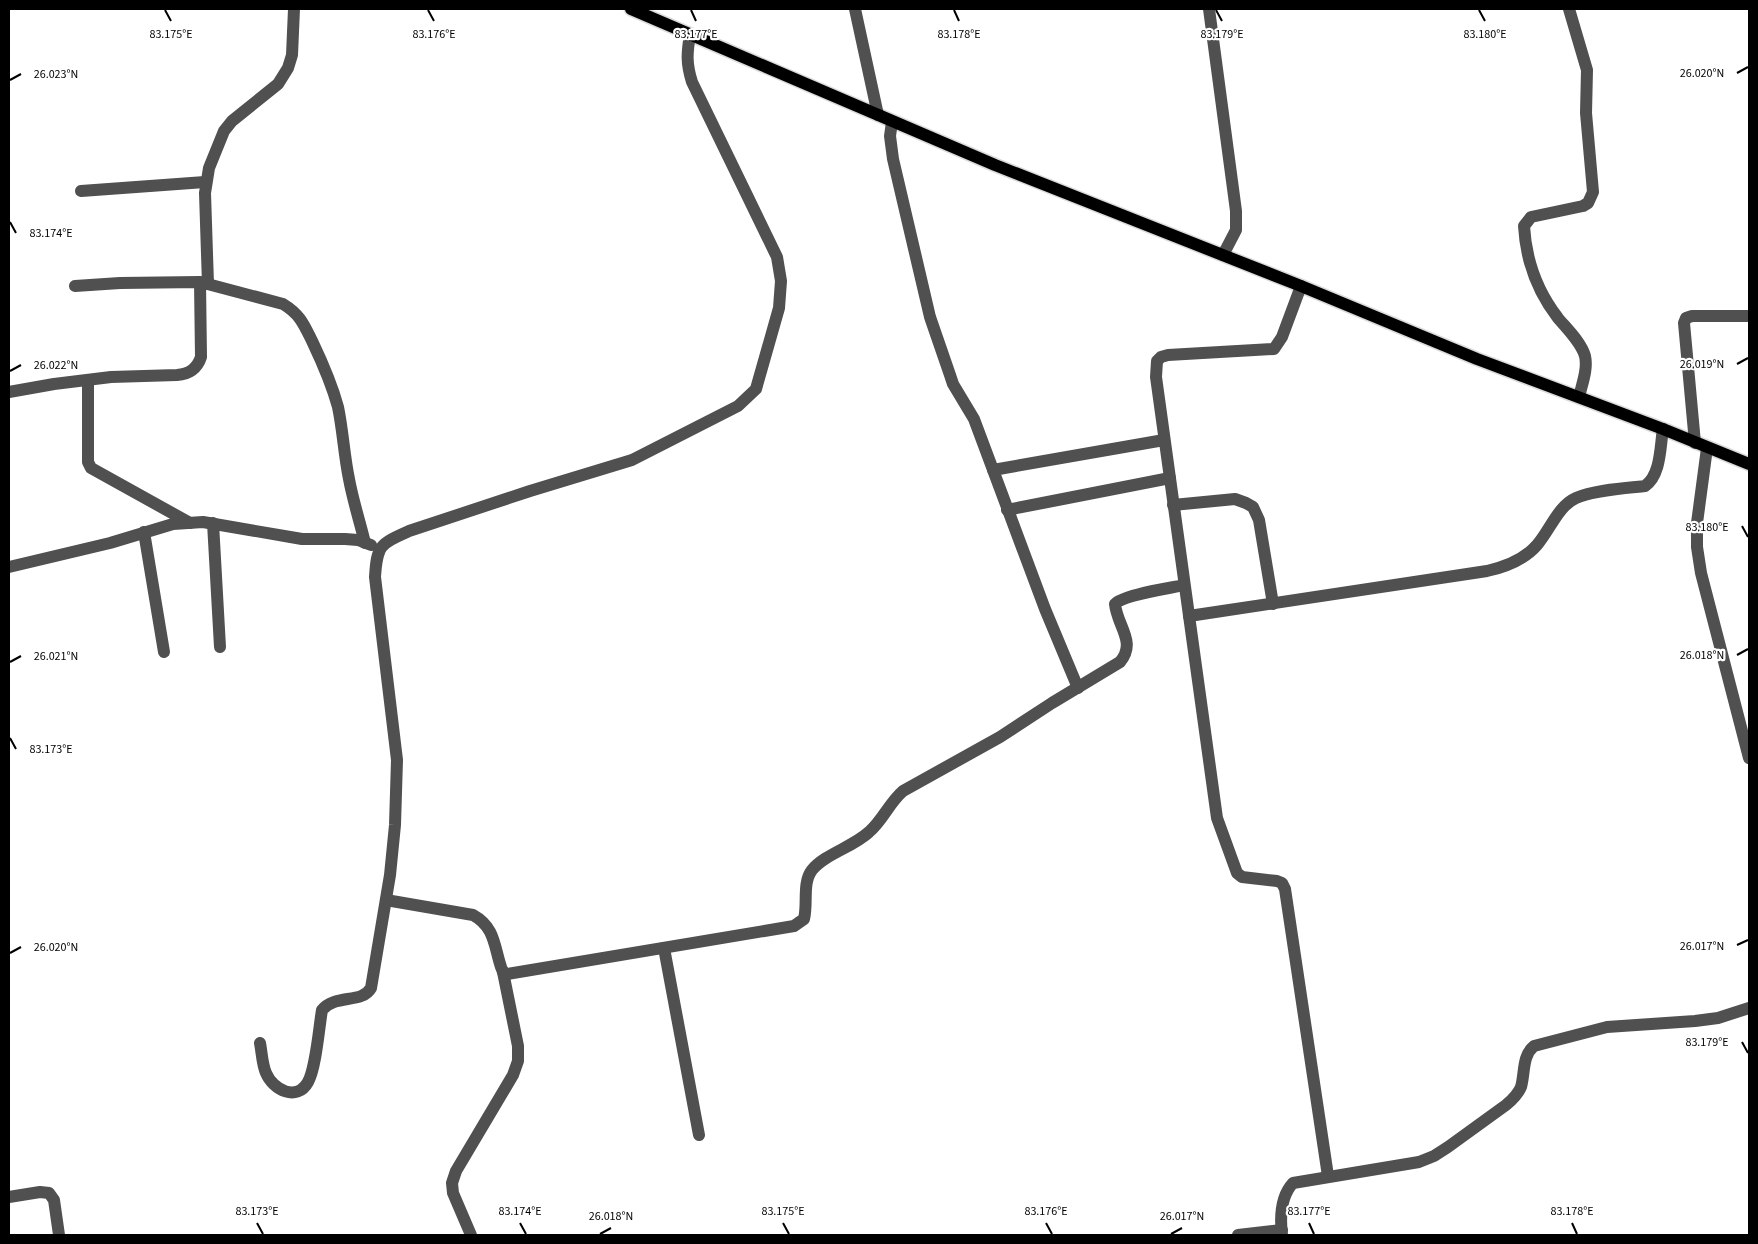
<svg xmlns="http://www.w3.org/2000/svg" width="1758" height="1244" font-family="'Source Sans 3',sans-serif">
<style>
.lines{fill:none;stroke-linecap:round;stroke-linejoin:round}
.major-casing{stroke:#dbdbdb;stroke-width:15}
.minor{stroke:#505050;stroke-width:12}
.major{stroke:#000;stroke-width:12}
.ticks{fill:none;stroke:#000;stroke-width:2}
.ticks-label{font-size:12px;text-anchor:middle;fill:#000;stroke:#fff;stroke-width:4.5;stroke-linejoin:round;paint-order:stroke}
</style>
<rect width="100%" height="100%" fill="#fff"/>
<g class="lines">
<g class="major-casing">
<path id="major" d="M631 9 995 165 1301 286 1477 359 1663 429 1749 464"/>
</g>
<g class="minor">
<path d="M855 9 878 115"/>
<path d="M1209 9 1236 211V230L1223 255"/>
<path d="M1569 9 1587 70 1586 113 1593 192 1588 203 1583 206 1531 217 1524 226C1526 261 1537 291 1558 318 1567 329 1581 342 1585 356 1588 369 1582 384 1579 397"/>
<path d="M892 122 890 136 893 159 930 317 950 375 953 384 974 419 1045 609 1078 688"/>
<path d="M81 191 205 182"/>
<path d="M208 284 205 193 209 168 224 131 232 121 278 84 288 68 292 55 294 9"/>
<path d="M75 286 120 283 200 282 283 304C301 315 304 325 313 343 323 364 332 385 338 407 343 431 344 455 349 479 353 501 360 522 365 543"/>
<path d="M1301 286 1282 337 1274 349 1168 355 1161 357 1157 361 1156 377 1217 818 1237 873 1242 877 1277 881 1282 883 1285 889 1328 1176"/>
<path d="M88 380V462L91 468 190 523"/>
<path d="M9 392 54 384 111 377 177 375C189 374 197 369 201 357L200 282"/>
<path d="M1695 443 1684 323 1686 318 1692 316H1749"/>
<path d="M1707 448 1697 523V547L1701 573 1749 758"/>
<path d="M993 470 1164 440"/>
<path d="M1173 505 1235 499 1246 503 1253 507 1259 520 1273 604"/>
<path d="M1007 510 1170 478"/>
<path d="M213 523 220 647"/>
<path d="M144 532 164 652"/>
<path d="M9 567 110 543 173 524 203 522 302 539H345L358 540 371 545"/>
<path d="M1189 616 1487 571C1505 567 1524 560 1537 545 1550 530 1558 506 1576 498 1593 490 1626 488 1645 486 1661 475 1660 447 1663 429"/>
<path d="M386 900 473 915C495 927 494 946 501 967L503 972 507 974 794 926 804 919C808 904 802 883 812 870 825 854 853 847 869 832 883 820 889 803 903 791L1000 737 1052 703 1120 662C1137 642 1117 626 1115 604 1122 595 1171 588 1184 585"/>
<path d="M664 948 699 1135"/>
<path d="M260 1043C262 1053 262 1064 266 1073 273 1090 297 1102 308 1082 316 1068 319 1027 322 1010 335 994 362 1004 371 988L390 875 395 825 397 760 375 577C377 545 380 544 409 531L530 491 632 460 738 406 756 389 779 308 781 281 777 257 692 82C686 63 687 53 690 34"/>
<path d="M9 1197 40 1192 49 1193 54 1200 59 1235"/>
<path d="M471 1235 453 1193 452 1183 456 1171 513 1075 518 1061V1046L503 972"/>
<path d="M1238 1235 1282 1230"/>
<path d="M1282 1235C1280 1218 1281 1196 1293 1183L1419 1162 1434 1156 1448 1147 1506 1105C1512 1100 1518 1094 1521 1087 1525 1073 1522 1056 1534 1046L1607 1027 1695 1021 1718 1018 1749 1008"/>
</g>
<use href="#major" class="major"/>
</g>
<path class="ticks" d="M165 10 171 21M428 10 434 21M691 10 696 21M954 10 959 21M1216 10 1222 21M1479 10 1485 21M1737 73 1748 67M10 80 21 74M10 222 16 233M1737 364 1748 358M10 371 21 365M1742 526 1748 537M1737 655 1748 649M10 662 21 656M10 738 16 749M1737 945 1748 940M10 953 21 947M1742 1042 1748 1053M257 1223 263 1234M520 1223 526 1234M783 1223 789 1234M1046 1223 1052 1234M1309 1223 1314 1234M1572 1223 1577 1234M600 1234 611 1228M1171 1234 1182 1228"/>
<g class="ticks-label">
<text x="171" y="38">83.175°E</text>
<text x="434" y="38">83.176°E</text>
<text x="696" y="38">83.177°E</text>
<text x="959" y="38">83.178°E</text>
<text x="1222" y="38">83.179°E</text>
<text x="1485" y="38">83.180°E</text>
<text x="1702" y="77">26.020°N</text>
<text x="56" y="78">26.023°N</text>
<text x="51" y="237">83.174°E</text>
<text x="1702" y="368">26.019°N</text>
<text x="56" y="369">26.022°N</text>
<text x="1707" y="531">83.180°E</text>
<text x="1702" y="659">26.018°N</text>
<text x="56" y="660">26.021°N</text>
<text x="51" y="753">83.173°E</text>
<text x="1702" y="950">26.017°N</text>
<text x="56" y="951">26.020°N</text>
<text x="1707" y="1046">83.179°E</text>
<text x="257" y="1215">83.173°E</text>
<text x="520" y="1215">83.174°E</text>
<text x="783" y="1215">83.175°E</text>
<text x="1046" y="1215">83.176°E</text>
<text x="1309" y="1215">83.177°E</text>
<text x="1572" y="1215">83.178°E</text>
<text x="611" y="1220">26.018°N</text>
<text x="1182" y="1220">26.017°N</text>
</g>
<rect width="1758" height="1244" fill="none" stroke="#000000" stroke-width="20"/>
</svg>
